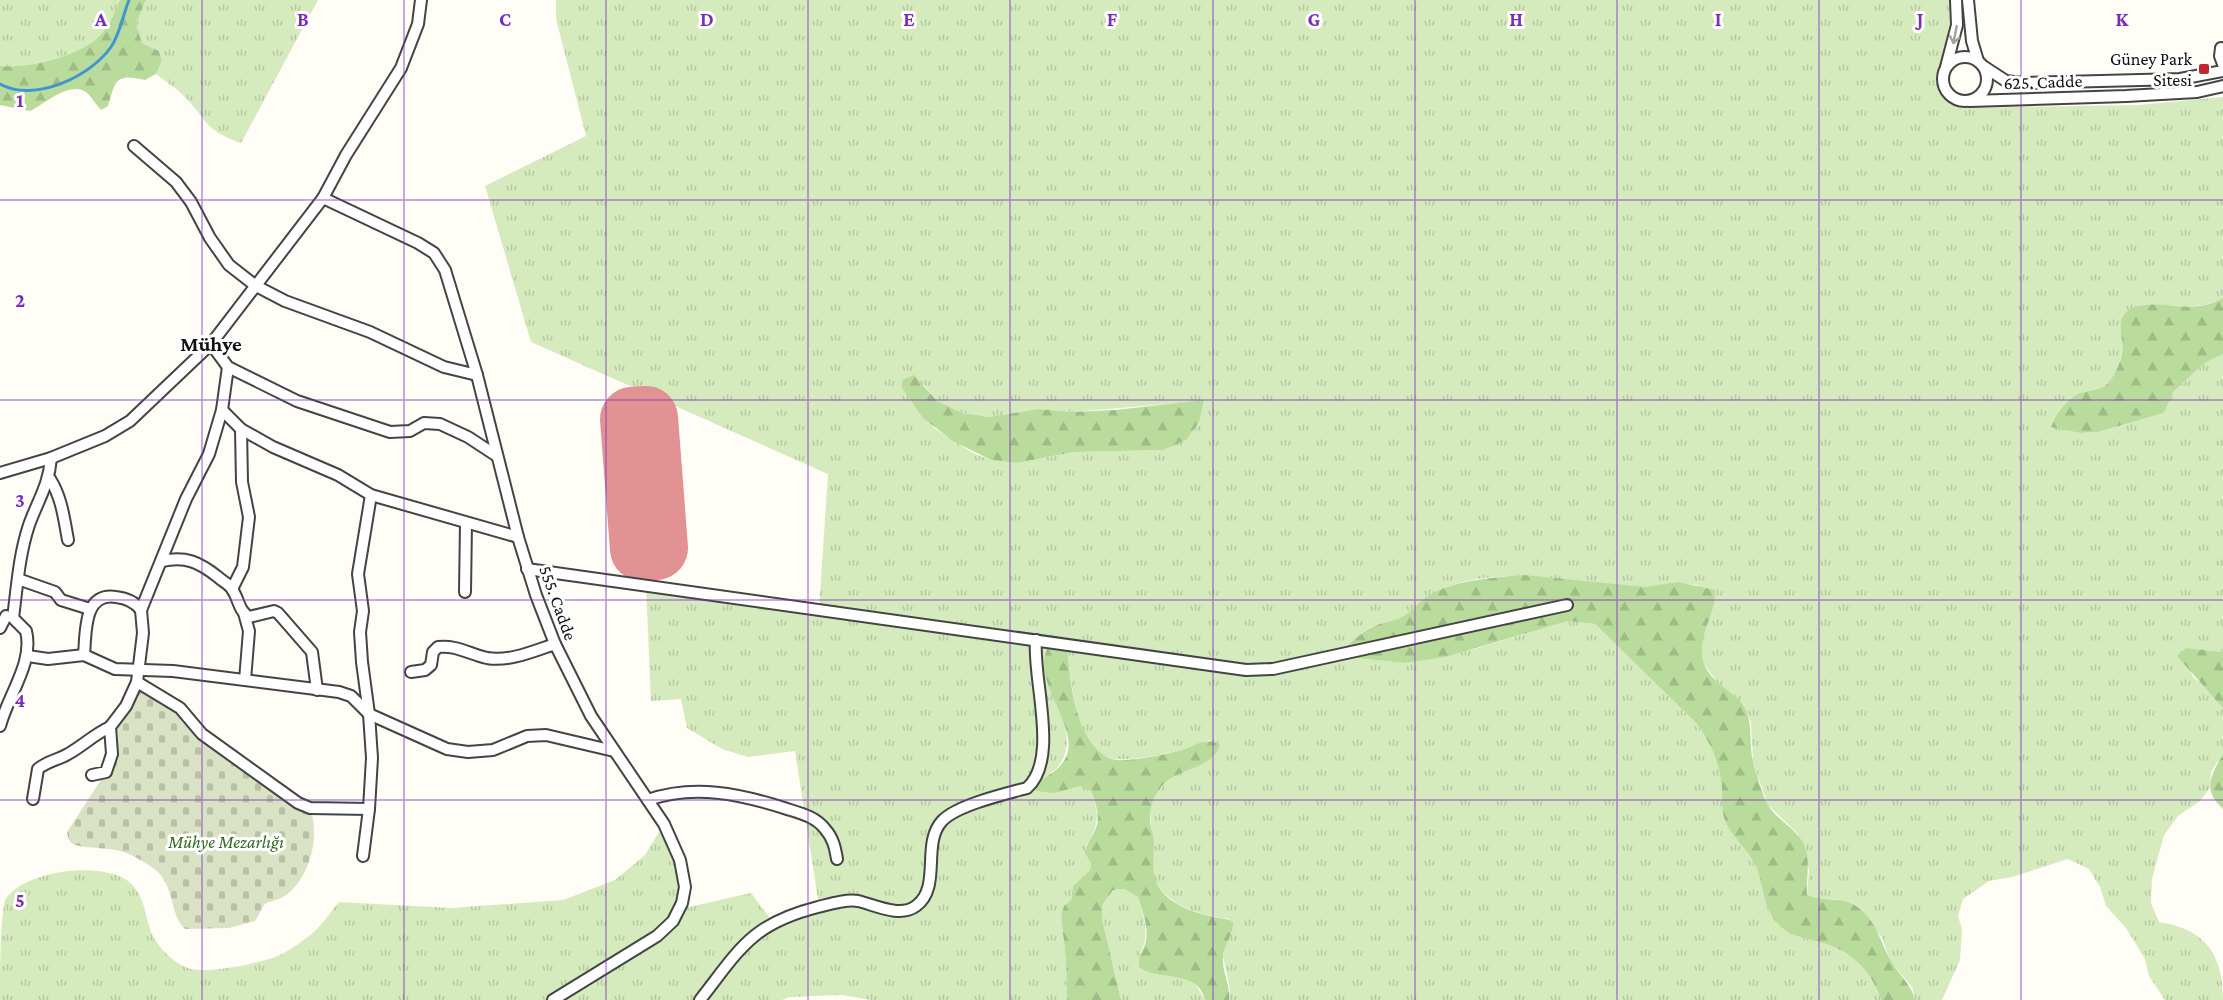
<svg xmlns="http://www.w3.org/2000/svg" width="2223" height="1000" font-family="'Crimson Pro',serif">
<style>
.grass{fill:url(#grass-tufts);fill-rule:evenodd}
.forest{fill:url(#forest-firs)}
.cemetery{fill:url(#cemetery-stones)}
.lines{fill:none;stroke-linecap:round;stroke-linejoin:round}
.stream{stroke:#3f96cf;stroke-width:3}
.runway{stroke:#e29292;stroke-width:64}
.minor-casing{stroke:#444;stroke-width:14}
.minor{stroke:#fff;stroke-width:10}
.oneway{stroke:#a0a0a0}
.grid{fill:none;stroke:#7b2cbf;stroke-width:1.5;stroke-opacity:0.55}
.poi-dot{fill:#c4262e;stroke:#fff;stroke-width:2}
.labels{text-anchor:middle;dominant-baseline:central;stroke-width:6;stroke-linejoin:round;paint-order:stroke}
.poi-label{font-size:18px;fill:#111;stroke:#fff;text-anchor:end}
.street-label{font-size:18px;fill:#111;stroke:#fff}
.park-label{font-size:18px;font-style:italic;fill:#2f6b1f;stroke:#fff}
.quarter-label{font-size:21px;font-weight:bold;fill:#111;stroke:#fff}
.grid-label{font-size:20px;text-anchor:middle;font-weight:bold;fill:#7b2cbf;stroke:#fff;stroke-width:6;stroke-linejoin:round;paint-order:stroke}
</style>
<defs>
<pattern id="grass-tufts" width="24" height="20" patternUnits="userSpaceOnUse" patternTransform="scale(1.5)"><rect width="24" height="20" fill="#d5ebbd"/><path d="M3 7l-1-3M5 7V3M7 7l1-3M15 17l-1-3M17 17v-4M19 17l1-3" fill="none" stroke="#b6c8a1"/></pattern>
<pattern id="forest-firs" width="22" height="20" patternUnits="userSpaceOnUse" patternTransform="scale(1.5)"><rect width="22" height="20" fill="#b9dc9c"/><path d="M5 1l3.5 6h-7zM16 11l3.5 6h-7z" fill="#9ebc85"/></pattern>
<pattern id="cemetery-stones" width="16" height="16" patternUnits="userSpaceOnUse" patternTransform="scale(1.5)"><rect width="16" height="16" fill="#d9e3c4"/><path d="M2 7V4a2 2 0 0 1 4 0v3zM10 15v-3a2 2 0 0 1 4 0v3z" fill="#b9c2a7"/></pattern>
</defs>
<rect width="100%" height="100%" fill="#fffdf5"/>
<g class="grass">
<path d="M0 0H120C114 13 108 30 96 39 73 58 29 68 0 66Z"/>
<path d="M146 0H318L241 143C202 129 208 120 183 95 175 87 164 81 156 74L162 61 159 51 142 43 136 24Z"/>
<path d="M556 0H1956L1949 59 1940 93 1950 104 1961 108 2139 105 2223 97V298C2190 318 2151 292 2123 316 2122 338 2125 361 2111 380 2103 391 2089 389 2077 395 2066 400 2054 415 2051 426L2080 433 2098 432 2164 413 2174 391 2205 363 2223 354V652L2186 648 2192 676 2211 691 2223 708V753L2211 772 2210 788 2200 801 2178 816 2164 835 2152 879 2151 903 2159 922C2206 929 2223 955 2223 1000H2165L2149 976 2145 959 2126 928 2106 906 2100 887 2089 869 2068 859 2012 877 1989 881 1963 899 1958 916 1962 929 1960 960 1942 1000H1915L1912 987 1890 961 1882 937 1847 902 1837 899 1817 900 1807 896 1809 870 1798 834 1768 805 1753 763 1751 723 1743 704 1722 689 1704 664 1700 644 1706 626 1697 585C1678 582 1662 588 1643 587 1579 587 1516 565 1453 585 1430 591 1419 609 1399 619 1391 622 1381 622 1373 626 1359 633 1349 644 1339 656L1405 663 1474 649 1568 621 1595 624 1697 724C1710 742 1718 759 1721 782 1723 792 1721 804 1723 814 1728 835 1745 845 1754 863 1763 879 1762 900 1771 915 1785 938 1804 937 1826 944 1852 952 1873 973 1881 1000H1229L1230 989 1223 956 1229 919C1197 915 1151 901 1151 862 1151 854 1155 847 1153 839 1150 824 1148 804 1157 790 1166 777 1198 752 1212 740 1201 741 1195 746 1186 749 1165 755 1138 760 1117 759 1077 758 1068 673 1068 644L1044 666C1058 707 1091 758 1037 781L1054 793 1080 785 1091 791C1100 815 1099 824 1086 846L1091 863 1090 870 1073 886 1071 900 1064 907 1061 916 1066 959 1067 1000H871L842 995 789 997 782 1000H0C0 976 0 920 5 900 24 870 101 861 128 881 147 896 144 919 154 938 161 950 175 964 188 968 205 975 260 963 278 956 287 952 297 945 305 939 318 931 329 914 339 902L451 908 563 900 615 880 645 855 664 824 674 843 682 903 689 907 751 893 773 922 819 906 795 751 748 757 722 749 687 728 681 699 651 701 646 586 819 609 828 474 531 342 485 186 586 136 556 19ZM924 385 937 401 946 406 962 413 989 417 1038 409 1072 412 1204 401 1163 450 1074 452 1017 463 991 460 973 453 934 428 902 388Z"/>
<path d="M1124 889 1138 897C1143 916 1151 934 1140 953L1195 983 1205 1000H1121L1102 919V904L1113 890Z"/>
</g>
<g class="forest">
<path d="M120 0H146L136 24 142 43 159 51 162 61 156 74 145 80C115 73 116 80 108 106L101 110C96 105 93 99 89 95 73 77 45 104 30 111L0 105V66C29 68 73 58 96 39 108 30 114 13 120 0Z"/>
<path d="M2223 298V354L2205 363 2174 391 2164 413 2098 432 2080 433 2051 427C2054 415 2065 402 2076 395 2088 389 2104 392 2112 378 2117 370 2121 361 2122 352 2125 336 2112 317 2133 308 2159 297 2192 317 2223 298Z"/>
<path d="M914 375 937 401 962 413 989 417 1038 409 1072 412 1115 410 1204 400 1199 422 1186 440 1163 450 1074 452 1017 463 991 460 953 441 923 418 902 388V380Z"/>
<path d="M1523 575 1645 587 1678 582 1715 590C1716 617 1697 633 1703 660 1708 683 1737 692 1745 708 1754 727 1748 746 1754 766 1758 778 1762 794 1768 805 1778 822 1800 829 1806 850 1810 865 1806 880 1807 895 1821 902 1834 897 1848 902 1875 913 1878 938 1891 961 1899 975 1911 984 1915 1000H1881C1873 973 1852 952 1826 944 1804 937 1785 938 1771 915 1762 900 1763 879 1754 863 1745 845 1728 835 1723 814 1721 804 1723 792 1721 782 1718 759 1710 742 1697 724L1595 624 1568 621 1445 657 1404 663 1338 656C1348 644 1360 633 1374 626 1382 622 1392 622 1400 618 1413 612 1421 599 1433 593 1461 579 1493 578 1523 575Z"/>
<path d="M1050 641 1068 644C1068 676 1076 747 1112 759 1127 763 1170 754 1185 749 1199 744 1206 737 1220 745 1208 779 1156 760 1150 816 1149 825 1154 834 1154 843 1154 862 1149 879 1165 895 1177 907 1199 914 1215 917 1222 919 1227 918 1233 922 1234 935 1223 944 1223 958 1222 973 1231 986 1229 1000H1205C1198 968 1158 982 1139 967 1138 957 1142 953 1145 944 1150 929 1142 911 1138 897L1124 889 1113 890 1102 905V919L1121 1000H1067L1066 959 1061 916 1064 906 1071 900 1073 886 1090 870 1091 863 1085 853C1086 844 1091 839 1095 830 1101 818 1096 803 1091 791L1080 786 1055 793 1036 791 1034 786 1037 781C1103 753 1045 706 1044 664 1044 656 1047 649 1050 641Z"/>
<path d="M2186 648 2223 652V708L2177 656Z"/>
<path d="M2223 753V809C2201 789 2212 775 2223 753Z"/>
</g>
<path class="cemetery" d="M137 682 180 708 194 725 310 808C320 836 311 877 285 896 279 900 270 900 264 905L255 921 229 928 185 929C172 916 174 898 165 882 160 870 144 862 133 856 113 845 85 850 73 844 68 841 68 837 67 832L106 772 110 740Z"/>
<g class="lines">
<path class="stream" d="M0 84C34 103 90 77 111 47 120 34 123 15 129 0"/>
<path class="runway" d="M646 418 656 548 642 549 632 419Z"/>
<g class="minor-casing">
<g id="minor">
<path d="M1968 0 1972 41 1978 61"/>
<path d="M2223 49 2221 48 2220 56 2223 64"/>
<circle cx="1965" cy="79" r="22"/>
<path d="M1983 66 2006 81 2022 83 2180 79 2223 71"/>
<path d="M1946 67 1957 25 1956 0"/>
<path d="M1970 101 2126 96 2197 92 2223 86"/>
<path d="M134 146 176 182 191 202 210 238 229 265 256 286 285 301 370 332 444 367 477 375"/>
<path d="M323 198 418 243 434 253 445 270 477 375 518 537 536 595 555 644 591 716 664 824 680 860 685 887 682 903 673 921 657 936 553 1000"/>
<path d="M211 344 228 367 297 401 390 432 410 431 424 423 440 424 468 437 497 456"/>
<path d="M222 410 241 429 273 447 338 475 371 495 518 537"/>
<path d="M0 473 51 458 105 436 130 421 211 344 323 198 346 155 401 68 418 24 421 0"/>
<path d="M50 479C62 498 64 519 68 540"/>
<path d="M162 561C186 556 199 562 218 577 222 581 229 584 232 589 239 599 238 610 249 617L274 611 278 613 312 652 317 690"/>
<path d="M527 569 1246 670 1273 669 1567 605"/>
<path d="M18 579 55 592 61 600 90 609"/>
<path d="M232 589 243 567 249 517 242 482 241 429"/>
<path d="M465 592 466 523"/>
<path d="M244 613 249 631 245 680"/>
<path d="M0 628 6 616"/>
<path d="M84 655C86 633 83 592 116 597 126 598 135 602 141 610"/>
<path d="M28 656 48 659 84 655 115 669 173 671 339 692 351 696 369 714 447 749 468 752 493 750 527 736 546 735 614 751"/>
<path d="M411 672 425 670 431 665 433 652 438 647C457 645 469 654 487 658 509 662 534 651 555 644"/>
<path d="M137 682 180 708 202 734 298 803 310 808 369 809"/>
<path d="M0 726C8 695 34 663 26 631L13 618C17 587 19 555 29 525 38 500 49 485 51 458"/>
<path d="M92 775 106 772 112 754 110 727 126 706 137 682 143 633 141 610 186 499 209 454 222 410 228 367"/>
<path d="M33 799 38 769C47 761 58 760 68 754 84 745 93 735 110 727"/>
<path d="M648 800C694 784 740 794 784 808 799 813 815 816 825 829 833 838 835 847 837 859"/>
<path d="M363 856 369 809 372 758 369 714 362 662 360 632 363 611 358 574 371 495"/>
<path d="M700 1000C740 949 751 924 818 907 830 904 846 899 858 901 875 905 900 918 916 906 942 887 921 844 942 821 957 805 1005 794 1027 788 1060 759 1032 678 1036 640"/>
</g>
</g>
<use href="#minor" class="minor"/>
</g>
<defs><path id="oneway-shaft" d="M-6 0H5M1.5-3L5.5 0L1.5 3" fill="none" stroke-width="1.6" stroke-linecap="round" stroke-linejoin="round" transform="scale(1.5)"/></defs>
<use class="oneway" href="#oneway-shaft" transform="translate(1955 35) rotate(101)"/>
<path class="grid" d="M202 0V1000M404 0V1000M606 0V1000M808 0V1000M1010 0V1000M1213 0V1000M1415 0V1000M1617 0V1000M1819 0V1000M2021 0V1000M0 200H2223M0 400H2223M0 600H2223M0 800H2223"/>
<rect class="poi-dot" x="2198" y="63" width="12" height="12" rx="3"/>
<g class="labels">
<g class="poi-label">
<text x="2192" y="59">Güney Park<tspan x="2192" dy="21">Sitesi</tspan></text>
</g>
<g class="street-label">
<text transform="translate(2043 82) rotate(-2)">625. Cadde</text>
<text transform="translate(558 603) rotate(70)">555. Cadde</text>
</g>
<g class="park-label">
<text x="226" y="842">Mühye Mezarlığı</text>
</g>
<g class="quarter-label">
<text x="211" y="344">Mühye</text>
</g>
</g>
<g class="grid-label">
<text x="101" y="26">A</text>
<text x="303" y="26">B</text>
<text x="505" y="26">C</text>
<text x="707" y="26">D</text>
<text x="909" y="26">E</text>
<text x="1112" y="26">F</text>
<text x="1314" y="26">G</text>
<text x="1516" y="26">H</text>
<text x="1718" y="26">I</text>
<text x="1920" y="26">J</text>
<text x="2122" y="26">K</text>
<text x="20" y="107">1</text>
<text x="20" y="307">2</text>
<text x="20" y="507">3</text>
<text x="20" y="707">4</text>
<text x="20" y="907">5</text>
</g>
</svg>
